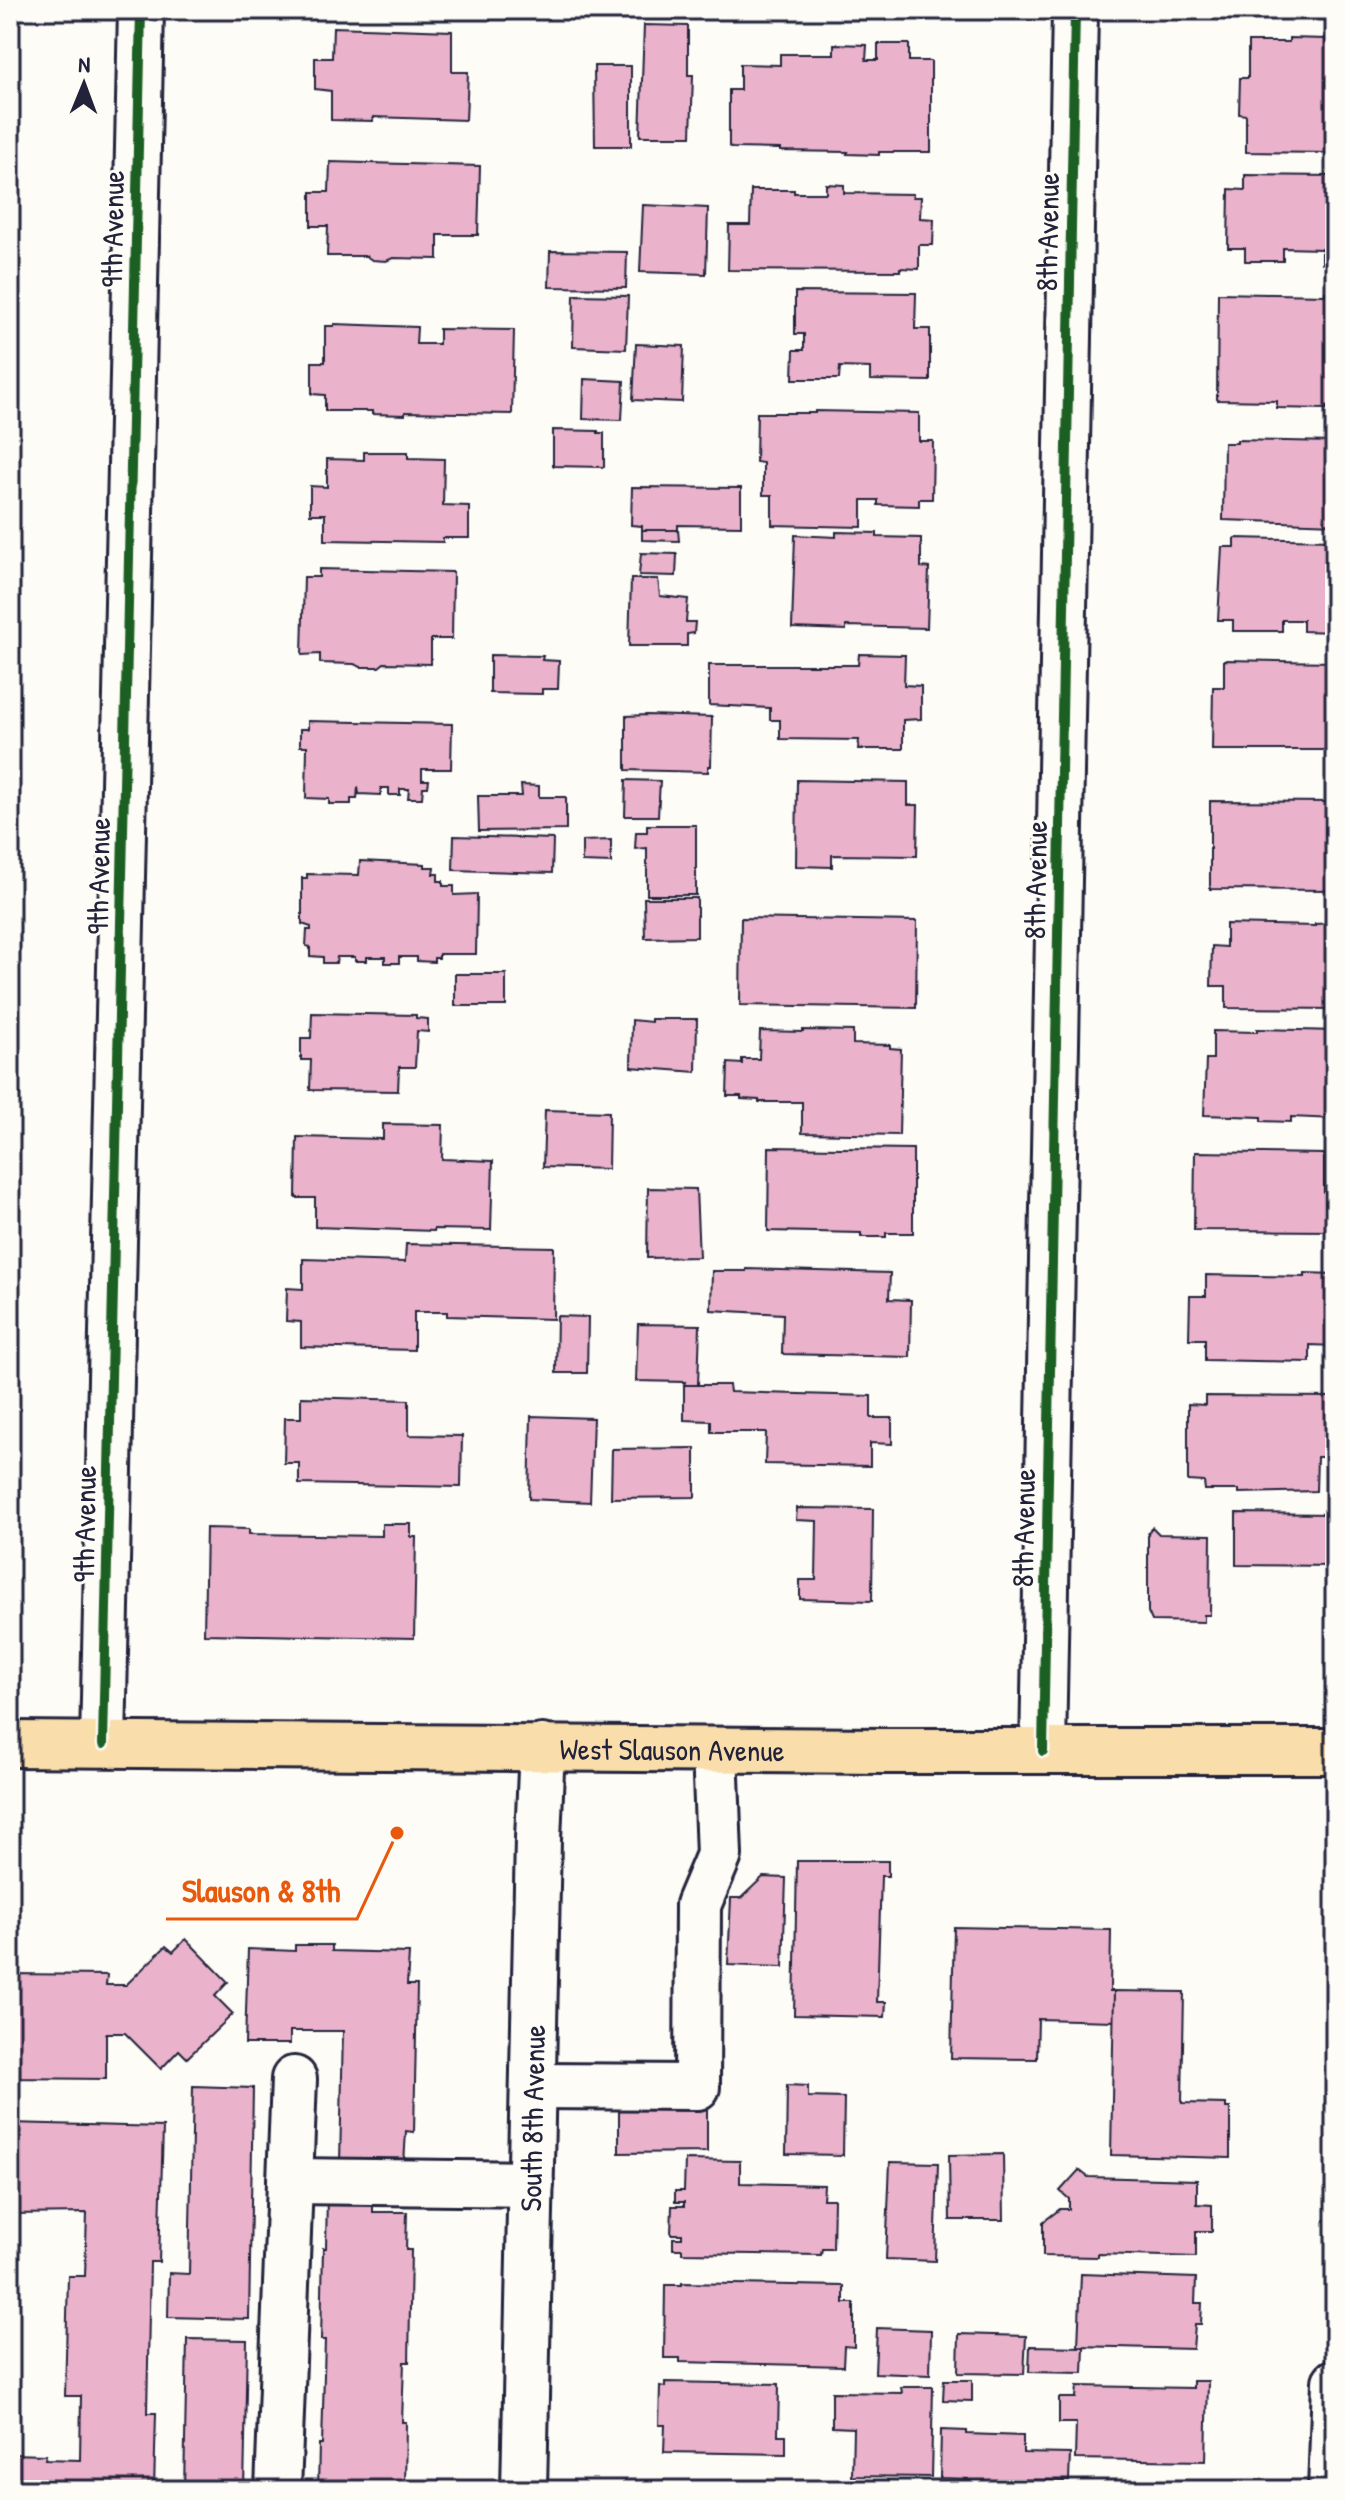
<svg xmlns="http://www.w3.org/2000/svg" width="1345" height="2500" font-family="'Patrick Hand',sans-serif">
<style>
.building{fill:#eab3cb;stroke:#22223b;stroke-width:2}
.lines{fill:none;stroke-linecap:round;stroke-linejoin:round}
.minor-casing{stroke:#22223b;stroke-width:50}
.major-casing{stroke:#22223b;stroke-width:50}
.minor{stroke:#fdfcf7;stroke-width:44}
.major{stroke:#f9deab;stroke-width:44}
.cycleway-casing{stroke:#fdfcf7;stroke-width:15}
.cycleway{stroke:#1b5e20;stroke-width:10}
.labels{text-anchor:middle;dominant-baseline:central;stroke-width:6;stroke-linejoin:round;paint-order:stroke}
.street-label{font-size:30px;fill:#22223b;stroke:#fdfcf7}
.leader{fill:none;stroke:#e8590c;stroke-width:3}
.callout-dot{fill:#e8590c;stroke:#fdfcf7;stroke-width:3}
.callout-label{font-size:32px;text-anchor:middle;font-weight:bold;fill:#e8590c;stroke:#fdfcf7;stroke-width:6;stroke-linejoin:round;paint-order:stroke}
</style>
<rect width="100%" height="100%" fill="#fdfcf7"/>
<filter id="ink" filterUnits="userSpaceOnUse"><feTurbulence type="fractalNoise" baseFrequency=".0125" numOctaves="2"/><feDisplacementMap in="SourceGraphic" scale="16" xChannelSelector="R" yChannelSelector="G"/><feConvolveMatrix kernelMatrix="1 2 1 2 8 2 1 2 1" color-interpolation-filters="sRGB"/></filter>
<g filter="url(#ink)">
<g class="building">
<path d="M644 25 688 26V75H693L691 136H640Z"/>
<path d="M333 27 452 31V72H468L466 120 373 117V121L331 120V91L315 89V58H332Z"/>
<path d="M1289 38 1326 39 1327 43H1335V153L1246 152V115L1239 114 1240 78H1248V42H1289Z"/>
<path d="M834 44 867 45 866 60H878V44H909V61H931V152H879V155L847 154 848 152 780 151V149L732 148 729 146V90H740V64L780 65V54H834Z"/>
<path d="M594 66H631V146H595Z"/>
<path d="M330 162 480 166 478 235H438V259L393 258 386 261 372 260 366 256H327L328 226H311V192H329Z"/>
<path d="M1245 175 1335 176V263H1322V249L1283 248V261H1245V248H1228L1229 189 1245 190Z"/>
<path d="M826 184 844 185V193L913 194V197H921L920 218 934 219 933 245H919V269L900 268V271L728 270 729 225H750L751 190H794V193H826Z"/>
<path d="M643 205 708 208 706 274 640 272Z"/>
<path d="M550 251 627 252 626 288 549 287Z"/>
<path d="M795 292 916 293 915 329H930V381L870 380V368L840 367 839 379H793L794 350H804V334H795Z"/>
<path d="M1325 292H1335V407H1327V409L1277 408V401L1217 400 1218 293 1325 295Z"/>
<path d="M574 295 628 296 626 349 573 347Z"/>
<path d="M334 324 417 327 416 344H439V329L514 330 512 414 405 412V415L372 414V411H325V395L312 394V362H325V326H334Z"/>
<path d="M636 344 684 346 682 402 633 400Z"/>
<path d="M584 379 624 381 622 420 583 419Z"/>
<path d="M815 411 919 413V441H933L932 499H919V506L878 505V500H862V527L772 525V495H763V463L756 462 757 413H815Z"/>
<path d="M553 430 598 431V433H604V467L553 466Z"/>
<path d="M1237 440 1335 442V524L1223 520 1224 443H1237Z"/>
<path d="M364 452H408V458L444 459 443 505 469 506V538H443V542L325 540V514H310V486L327 487V459L364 460Z"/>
<path d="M632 487 741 488V526L678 525V530H642V526L631 525Z"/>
<path d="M642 530H678L679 541 642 540Z"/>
<path d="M836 532 877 533V537L921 538V567L929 568 927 628 846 626V630L792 628 795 535 836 537Z"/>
<path d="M1235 538 1335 540V632L1303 631V620H1282V631H1233V620H1218L1222 547H1235Z"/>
<path d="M641 553 677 554 676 576 639 575Z"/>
<path d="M319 569 453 572 452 639H431V664L384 663 379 667H361L354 664 320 663V654L302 655 304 577H319Z"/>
<path d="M631 579H658L660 596 688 599 686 622H695L694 633 687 634V646H629Z"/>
<path d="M859 654 905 655 904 685 921 686V719L903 720V749H858L859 740 780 739V720H770V708L709 705V665H858Z"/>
<path d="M490 655 543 656 542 660 559 661 558 689H542V694L490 693Z"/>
<path d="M1224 660 1335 662V750H1212L1213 687H1224Z"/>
<path d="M647 715 712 717 711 766H708V772L626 770V716Z"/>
<path d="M308 721 452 724 451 769H422V780H429L428 787H423L422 798H408L409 789H400V795H389V788H381V795L359 794 358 787 357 799H351V804H329V799L306 798 307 746H300V729H308Z"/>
<path d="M626 780 660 781 658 816H625Z"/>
<path d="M797 780 908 782V805H918L917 856 832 855V867L796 866Z"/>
<path d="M521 785 539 786V797H566V830L479 831 478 796H522Z"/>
<path d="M1210 801 1335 802V890L1210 889Z"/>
<path d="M647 825H696V895H647V848L635 849 636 832H647Z"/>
<path d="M454 836 553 839 552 873 453 870Z"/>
<path d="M611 840V863L582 862V841Z"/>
<path d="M360 861 425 864V867H434L433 874H438V881H443V886H454V895L477 894 476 954H439V958H434V962L417 961V957H399V963H385V957H367V961H355V957H337L336 963H323V957L310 956V947L306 946 307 930H311V927L302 924V878H307V874L359 875Z"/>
<path d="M644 898H697V937L645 938Z"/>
<path d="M741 918 917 921 916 1008 740 1005Z"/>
<path d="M1335 923V1009L1226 1008V986H1211L1212 946 1226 947V924L1315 926V924Z"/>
<rect x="455" y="974" width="51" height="32"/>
<path d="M312 1013 416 1015V1018L428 1019V1032L417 1031 415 1067H399L398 1091 310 1090 311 1060H301V1038H311Z"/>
<path d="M651 1019H697L696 1072 631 1067 632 1020 651 1022Z"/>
<path d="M1257 1029 1335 1031V1119L1291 1117V1122L1261 1121V1117L1204 1115 1206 1059H1213V1031L1257 1032Z"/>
<path d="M803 1030 853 1031V1044L890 1045V1048L901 1049 899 1135 802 1133V1102H759V1100L741 1099V1096H727L728 1063 742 1064V1059H759L760 1031 803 1032Z"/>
<path d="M545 1110 609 1112 608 1169 543 1167Z"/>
<path d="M383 1124 443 1125 442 1159 493 1161 491 1230 434 1229V1231L315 1227V1198H296L297 1137 383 1139Z"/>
<path d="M769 1147 913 1149V1233H886V1237H861V1233L768 1231Z"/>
<path d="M1195 1152 1324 1154V1192L1335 1193V1231L1194 1230Z"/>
<path d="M648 1188 696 1189 699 1257 647 1258Z"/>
<path d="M406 1244 554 1247 553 1319 447 1316V1312H414V1350L301 1347V1322L286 1321 287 1288 303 1289V1259L405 1262Z"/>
<path d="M746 1269 890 1273 889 1299 911 1300 910 1357 782 1354 783 1314 711 1310 712 1271H746Z"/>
<path d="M1305 1273 1335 1274V1346L1310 1345V1362L1205 1360V1339H1189L1190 1296H1206V1275L1305 1277Z"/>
<path d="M557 1316 588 1317 587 1373H556Z"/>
<path d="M638 1324 700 1325 698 1385H684L685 1382 636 1381Z"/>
<path d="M684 1385H729L730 1392 871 1396V1418H892V1444L870 1443V1466L765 1464 766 1432H711V1421L684 1420Z"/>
<path d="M1205 1396 1335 1397V1457H1317L1316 1491 1239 1493V1490H1205L1204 1482 1188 1481V1404L1205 1405Z"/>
<path d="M301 1397 409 1400V1435L462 1436 461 1487 299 1484V1463H284L285 1418H301Z"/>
<path d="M531 1416 593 1418 590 1502 529 1499Z"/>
<path d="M695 1448V1497L611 1498 612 1449Z"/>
<path d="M797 1508 873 1509 872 1601 800 1599V1580H816L817 1521 796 1520Z"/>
<path d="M1236 1513 1335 1514V1566L1236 1565Z"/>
<path d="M382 1524H411V1537H416L414 1638 204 1634 206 1528 249 1529V1534L382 1536Z"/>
<path d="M1152 1527 1159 1534 1211 1535 1210 1615H1204V1622L1152 1621 1148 1612V1533Z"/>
<path d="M797 1861H888V1876H881L877 2002H886L885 2017 794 2015Z"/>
<path d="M763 1877 786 1878 783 1967 728 1965 731 1898H741Z"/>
<path d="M954 1927 1111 1930 1110 1991H1114V2021L1038 2019 1037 2059 951 2058Z"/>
<path d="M186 1939 228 1982 215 1996 233 2014 187 2058 179 2050 161 2069 125 2033H106V2079L10 2078V1974L107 1975 106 1985H126L166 1946 173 1952Z"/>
<path d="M295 1945H332V1951L409 1953 407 1985H417L414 2132 406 2131 404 2164 340 2163 343 2031H290V2044H245L248 1949 295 1951Z"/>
<path d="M1114 1991 1184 1992 1182 2103 1226 2104V2108H1230V2158L1111 2155Z"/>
<path d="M787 2085 808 2086V2097L844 2098 843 2155 786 2154Z"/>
<path d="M193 2086 253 2088 249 2319 168 2317 169 2273 189 2274Z"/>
<path d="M707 2108V2152L619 2153V2109Z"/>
<path d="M10 2123 163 2127 159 2262H150L147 2413H156L154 2490H10V2454L46 2455 45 2459 80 2460 81 2396H65L68 2276H85L87 2213 10 2214Z"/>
<path d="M1003 2154 1004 2220H950L949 2155Z"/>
<path d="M685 2160 740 2161V2183L824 2185 823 2199H834L833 2249H822L821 2255 682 2253V2249H673V2238H682V2234H671L672 2206H684V2202H675V2191H684Z"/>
<path d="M890 2162 938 2163 935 2261 886 2259Z"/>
<path d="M1079 2170 1088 2177 1197 2180V2204L1212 2205V2231H1196V2257L1098 2254V2257L1043 2256V2222L1060 2209H1069V2199L1060 2191Z"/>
<path d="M327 2194 373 2196V2212H407L406 2250H411L409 2362H404L402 2422H406L405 2490H318L319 2444H322L325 2340H321L323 2248H326Z"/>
<path d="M1081 2274 1196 2278 1195 2303H1202L1201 2324H1195L1193 2349 1078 2346Z"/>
<path d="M682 2283 844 2286V2303H854V2347L844 2346 843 2366 680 2362V2358H664L665 2285H682Z"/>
<path d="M877 2328 931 2330 930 2375 875 2373Z"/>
<path d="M959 2334 1026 2336 1024 2374 958 2373Z"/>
<path d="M187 2339 247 2340 244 2490H184Z"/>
<path d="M1030 2346 1084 2347 1083 2373 1029 2372Z"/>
<path d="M944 2380H972V2401L943 2400Z"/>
<path d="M1193 2381H1208L1206 2461 1075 2459 1076 2423H1059V2398H1076L1077 2386 1193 2388Z"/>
<path d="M665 2382 779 2384 778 2435H786V2454L664 2452 665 2425H659L660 2386 665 2387Z"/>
<path d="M901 2387H933L931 2477 852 2476 853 2428 832 2427V2392L902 2393Z"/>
<path d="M941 2430 967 2431V2434L1023 2436V2453L1070 2454 1069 2481 1011 2480V2485L968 2484V2479L940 2478Z"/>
<path d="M675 2487 762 2490H675Z"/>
</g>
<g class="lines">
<g class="minor-casing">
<g id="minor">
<path d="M103 1744 141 10"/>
<path d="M1043 1751 1075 10"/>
<path d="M534 2086 697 2087 698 1905 719 1855 715 1750"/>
<path d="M290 2181 531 2184"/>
<path d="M278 2490 294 2079"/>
<path id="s1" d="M524 2490 538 1839 542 1747"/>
<path d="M1331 2490 1335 2382"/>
</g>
</g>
<g class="major-casing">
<g id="major">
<path id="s2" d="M10 1744 885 1751H1335"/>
</g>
</g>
<use href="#minor" class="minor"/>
<use href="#major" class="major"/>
<g class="cycleway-casing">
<g id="cycleway">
<path d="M103 1744 141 10"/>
<path d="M1043 1751 1075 10"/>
</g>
</g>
<use href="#cycleway" class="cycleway"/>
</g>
</g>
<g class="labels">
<g class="street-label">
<text transform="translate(112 229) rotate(-89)">9th Avenue</text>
<text transform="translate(1047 232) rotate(-89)">8th Avenue</text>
<text transform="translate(98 876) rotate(-89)">9th Avenue</text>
<text transform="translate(1035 880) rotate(-89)">8th Avenue</text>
<text transform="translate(84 1524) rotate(-89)">9th Avenue</text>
<text transform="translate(1023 1528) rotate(-89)">8th Avenue</text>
<text stroke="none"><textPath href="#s2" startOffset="662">West Slauson Avenue</textPath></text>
<text stroke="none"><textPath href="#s1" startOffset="372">South 8th Avenue</textPath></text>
</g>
</g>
<path class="leader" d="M397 1833L357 1919H166"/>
<circle class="callout-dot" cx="397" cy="1833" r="8"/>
<g class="callout-label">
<text x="261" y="1902">Slauson &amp; 8th</text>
</g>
<rect width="1345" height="2500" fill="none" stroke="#fdfcf7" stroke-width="40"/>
<rect x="20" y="20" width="1305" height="2460" fill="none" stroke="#22223b" stroke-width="3" filter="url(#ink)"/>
<g transform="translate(84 84) rotate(1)" stroke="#fdfcf7" stroke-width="6" paint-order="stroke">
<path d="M0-6L14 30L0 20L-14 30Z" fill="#22223b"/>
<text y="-12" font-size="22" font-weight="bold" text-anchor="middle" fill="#22223b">N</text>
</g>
</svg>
